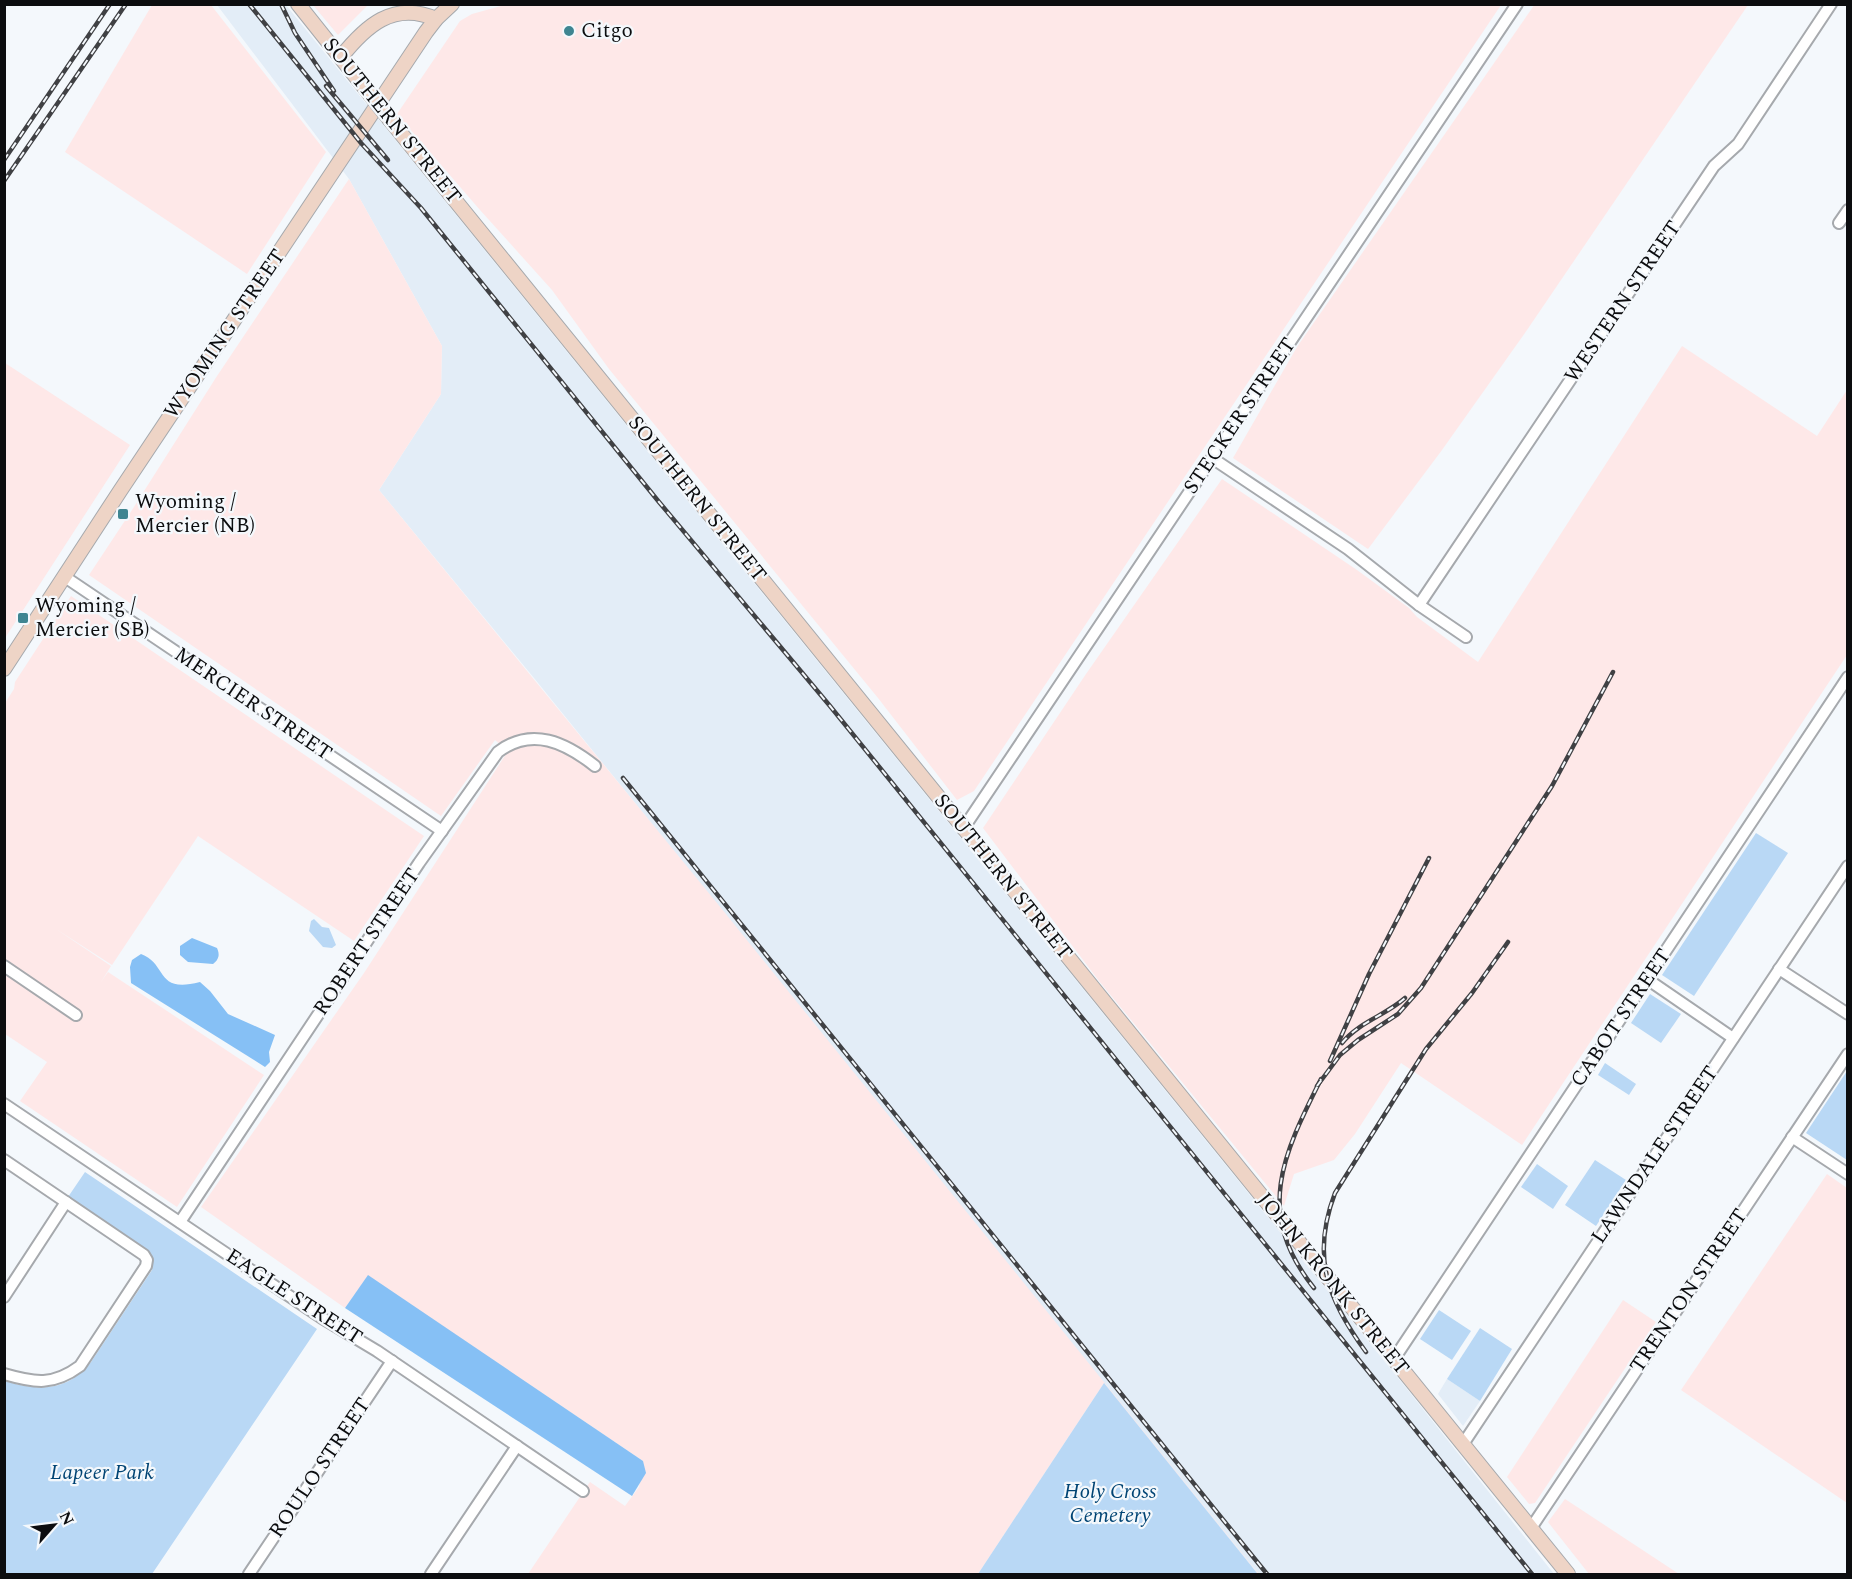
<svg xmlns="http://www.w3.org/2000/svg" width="1852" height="1579" font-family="Spectral,serif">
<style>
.built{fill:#e3edf7}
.industrial{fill:#fee8e8}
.green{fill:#b9d8f5}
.forest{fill:#86c0f5}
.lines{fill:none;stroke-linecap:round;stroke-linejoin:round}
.street-casing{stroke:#a6a9ad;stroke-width:14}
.secondary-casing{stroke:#a6a9ad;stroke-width:16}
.street{stroke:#fff;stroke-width:10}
.secondary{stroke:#eed4c6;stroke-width:14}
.rail-casing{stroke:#404144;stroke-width:4.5}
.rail{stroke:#f4f8fc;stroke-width:2;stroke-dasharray:7;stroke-linecap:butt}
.secondary-bridge-casing{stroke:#a6a9ad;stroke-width:16;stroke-linecap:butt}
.secondary-bridge{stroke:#eed4c6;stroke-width:14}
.poi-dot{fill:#3f8591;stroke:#f4f8fc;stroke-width:2}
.labels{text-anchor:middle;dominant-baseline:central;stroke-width:4.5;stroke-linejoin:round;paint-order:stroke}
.poi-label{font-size:21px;fill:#0c0d0f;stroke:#f4f8fc;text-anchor:start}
.street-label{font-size:21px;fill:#0c0d0f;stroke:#f4f8fc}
.park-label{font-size:21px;font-style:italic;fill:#004474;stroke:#f4f8fc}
</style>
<rect width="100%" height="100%" fill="#f4f8fc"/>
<g class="built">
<path d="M217 5H286L1407 1389 1554 1574H1258L534 678 379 490 441 394 442 346 349 179Z"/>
<path d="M1447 1379 1480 1401 1463 1426 1438 1394Z"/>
</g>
<g class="industrial">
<path d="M508 4H1501V5L974 791 957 800 878 698 609 369 552 290 480 210 397 114 460 21 472 14Z"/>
<path d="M1535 4 1748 5 1527 330 1442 450 1368 549 1233 458 1297 347Z"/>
<path d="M211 5 326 152 247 274 65 152 152 5Z"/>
<path d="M313 5H368L338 35Z"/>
<path d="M349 179 442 346 441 394 379 490 721 908 1259 1574H1256L1257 1572 1104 1383 978 1574H528L590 1482 625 1506 639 1487 643 1461 368 1276 345 1308 201 1207 364 973 508 751 495 740 441 816 89 575 132 510 217 376Z"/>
<path d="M1682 346 1817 436 1847 390V655L1522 1145 1401 1063 1355 1134 1334 1160 1294 1174 1284 1206 1099 981 983 828 1086 674 1222 479 1357 570 1409 608 1417 617 1478 662Z"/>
<path d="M5 363 130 445 5 638Z"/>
<path d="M71 596 424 836 354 941 198 836 112 965 56 929 111 966 101 982 108 972 264 1075 177 1207 20 1101 47 1062 5 1034V703L14 689 15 682Z"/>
<path d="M1827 1174 1847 1188V1503L1681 1390Z"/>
<path d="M1623 1300 1656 1322 1535 1503 1529 1504 1507 1477Z"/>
<path d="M1565 1499 1679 1574H1589L1548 1522Z"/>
</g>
<g class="green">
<path d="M1756 833 1788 853 1694 996 1662 975Z"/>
<path d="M314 919 322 927 329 928 336 945 332 948 323 947 309 931 311 921Z"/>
<path d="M1650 994 1681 1014 1661 1043 1631 1023Z"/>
<path d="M1605 1063 1636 1084 1629 1095 1598 1075Z"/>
<path d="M1847 1071V1160L1806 1133Z"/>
<path d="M1595 1160 1626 1180 1596 1226 1565 1205Z"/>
<path d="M1537 1164 1568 1186 1553 1209 1521 1187Z"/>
<path d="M85 1172 317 1329 152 1574H5L4 1381C39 1391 67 1392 91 1362L152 1270 153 1261 149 1252 68 1197Z"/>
<path d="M1439 1310 1471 1331 1452 1360 1420 1339Z"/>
<path d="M1480 1328 1512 1349 1480 1401 1447 1379Z"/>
<path d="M1104 1383 1257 1573 1256 1574H978Z"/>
</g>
<g class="forest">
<path d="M192 938 217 948C220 955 219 959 213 964L188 962 180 955V946Z"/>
<path d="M141 954C168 964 155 994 200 982L210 991 228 1014 275 1035 269 1052 270 1062 265 1067 131 983 130 967 132 960Z"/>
<path d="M368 1275 643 1461 646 1473 632 1496 345 1308Z"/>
</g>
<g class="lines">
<g class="street-casing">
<g id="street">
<path d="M1839 223 1848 210"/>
<path d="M1212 458 1348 549 1419 605 1466 637"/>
<path d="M65 577 442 831"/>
<path d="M1419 605 1714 166 1738 144 1831 4"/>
<path d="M963 829 1517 4"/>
<path d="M4 966 76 1015"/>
<path d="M1779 969 1848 1014"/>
<path d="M1647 979 1733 1038"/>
<path d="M4 1104 322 1318 377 1351 583 1491"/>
<path d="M1792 1137 1848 1174"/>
<path d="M4 1160 144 1255 147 1260 146 1266 80 1366C53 1386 35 1383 4 1374"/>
<path d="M180 1222 419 863 498 752C532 726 566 743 595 766"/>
<path d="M4 1297 66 1202"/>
<path d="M1394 1359 1848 677"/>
<path d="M1463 1444 1848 866"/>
<path d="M1531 1528 1848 1054"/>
<path d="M249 1574 392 1361"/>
<path d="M431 1574 517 1446"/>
</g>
</g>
<g class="secondary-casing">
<g id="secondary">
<path d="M298 4 368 92"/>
<path d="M341 57C365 27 393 0 436 19"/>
<path d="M390 120 1568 1574"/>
<path d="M4 669 120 491 426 32 436 19 452 4"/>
</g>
</g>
<use href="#street" class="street"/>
<use href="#secondary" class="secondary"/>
<g class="rail-casing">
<g id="rail">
<path d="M249 4 361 143 421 208 659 502 830 706 1532 1574"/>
<path d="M281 4 295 33 334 91"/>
<path d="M326 86 388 160"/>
<path d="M4 160 110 4"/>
<path d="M4 181 126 4"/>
<path d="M623 778 1267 1574"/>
<path d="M1342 1043C1359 1022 1386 1015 1405 998"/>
<path d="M1330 1061 1369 974 1429 858"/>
<path d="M1317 1086 1340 1055 1358 1040 1398 1014 1421 988 1552 786 1613 672"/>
<path d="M1314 1288C1254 1213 1283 1155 1321 1079"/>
<path d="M1366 1352C1327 1299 1311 1256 1335 1193L1426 1049 1472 993 1508 942"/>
</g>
</g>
<use href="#rail" class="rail"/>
<g class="secondary-bridge-casing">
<path id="secondary-bridge" d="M368 92 390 120"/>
</g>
<use href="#secondary-bridge" class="secondary-bridge"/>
</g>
<g class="poi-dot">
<circle cx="569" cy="31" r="6"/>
<rect x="117" y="508" width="12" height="12" rx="3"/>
<rect x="17" y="612" width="12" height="12" rx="3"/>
</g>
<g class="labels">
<g class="poi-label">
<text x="581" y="31">Citgo</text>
<text x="135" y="502">Wyoming /<tspan x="135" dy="24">Mercier (NB)</tspan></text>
<text x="35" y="606">Wyoming /<tspan x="35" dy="24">Mercier (SB)</tspan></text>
</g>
<g class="street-label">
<text transform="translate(392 121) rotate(51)">SOUTHERN STREET</text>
<text transform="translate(1623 302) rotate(-56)">WESTERN STREET</text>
<text transform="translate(225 334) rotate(-56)">WYOMING STREET</text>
<text transform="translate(1240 416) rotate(-56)">STECKER STREET</text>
<text transform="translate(697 499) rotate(51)">SOUTHERN STREET</text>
<text transform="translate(253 704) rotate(34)">MERCIER STREET</text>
<text transform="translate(1003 877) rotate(51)">SOUTHERN STREET</text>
<text transform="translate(367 942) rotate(-56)">ROBERT STREET</text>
<text transform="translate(1621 1018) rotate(-56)">CABOT STREET</text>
<text transform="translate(1655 1155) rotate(-56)">LAWNDALE STREET</text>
<text transform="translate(1333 1284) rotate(51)">JOHN KRONK STREET</text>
<text transform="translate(1689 1291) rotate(-56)">TRENTON STREET</text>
<text transform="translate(294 1297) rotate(33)">EAGLE STREET</text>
<text transform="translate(320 1468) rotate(-56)">ROULO STREET</text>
</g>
<g class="park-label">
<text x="102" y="1473">Lapeer Park</text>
<text x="1110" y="1492">Holy Cross<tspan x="1110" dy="24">Cemetery</tspan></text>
</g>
</g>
<rect width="1852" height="1579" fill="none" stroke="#0c0d0f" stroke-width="12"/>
<g transform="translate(54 1525) rotate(62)" stroke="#f4f8fc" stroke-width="4.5" paint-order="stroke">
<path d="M0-4.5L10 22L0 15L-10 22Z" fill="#0c0d0f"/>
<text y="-9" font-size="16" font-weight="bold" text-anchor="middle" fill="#0c0d0f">N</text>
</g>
</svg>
